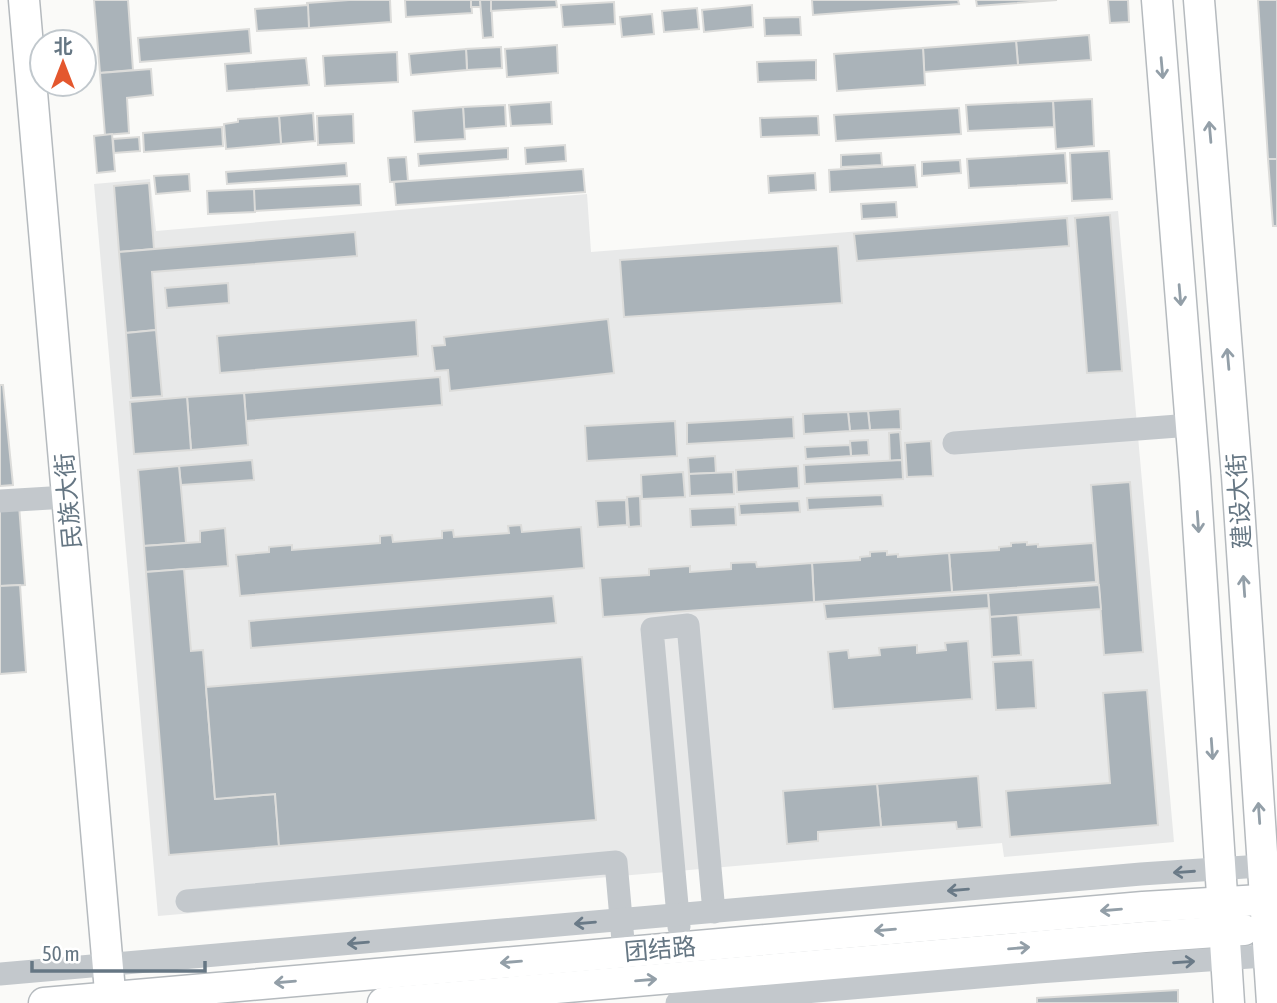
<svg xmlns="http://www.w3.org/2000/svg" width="1277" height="1003" font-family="'Asap Condensed','Noto Sans SC',sans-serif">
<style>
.built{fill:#e8e9e9}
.building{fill:#aab3b9;stroke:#dcdcda;stroke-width:2}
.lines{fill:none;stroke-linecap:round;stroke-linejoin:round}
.major-casing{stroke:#b5babe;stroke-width:33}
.minor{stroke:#c3c8cc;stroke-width:23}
.major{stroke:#fff;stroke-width:30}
.oneway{stroke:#939fa8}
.oneway2{stroke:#6a7a87}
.labels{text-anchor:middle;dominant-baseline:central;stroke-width:7;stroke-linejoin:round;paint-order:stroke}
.street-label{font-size:24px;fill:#657683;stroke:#fff}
</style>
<rect width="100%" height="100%" fill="#fafaf8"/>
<path class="built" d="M150 179 156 231 587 194 591 252 1118 211 1174 842 1004 857 1002 843 158 916 94 184Z"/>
<g class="building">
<path d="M94 0H128L133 70 100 73Z"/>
<path d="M349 0H390L391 22 309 28 307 3Z"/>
<path d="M405 0H471L472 13 406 17Z"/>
<path d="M471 0H480L481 7H471Z"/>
<path d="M480 0H491L493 37 483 38Z"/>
<path d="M491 0H556L557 7 491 11Z"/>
<path d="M812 0H958L959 4 813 15Z"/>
<path d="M976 0H1057L977 6Z"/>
<path d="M1108 0H1128L1129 22 1110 23Z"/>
<path d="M1258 0H1277V159H1268Z"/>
<path d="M614 2 615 24 563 27 561 5Z"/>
<path d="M308 5 309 28 257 31 255 9Z"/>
<path d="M752 5 753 27 704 32 702 10Z"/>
<path d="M697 8 699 29 664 32 662 11Z"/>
<path d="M652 14 654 34 622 37 620 17Z"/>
<path d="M800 17 801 35 765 36 764 18Z"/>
<path d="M249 29 251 53 140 62 138 38Z"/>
<path d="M1089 35 1091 60 1018 65 1016 41Z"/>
<path d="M1016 41 1018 65 924 72 923 48Z"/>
<path d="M557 45 558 73 507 77 505 49Z"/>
<path d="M501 47 502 68 467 70 466 49Z"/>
<path d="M923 48 925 85 837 91 834 54Z"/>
<path d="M466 49 467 70 411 75 409 54Z"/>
<path d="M397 52 398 82 325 86 323 56Z"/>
<path d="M306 58 309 85 227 91 225 64Z"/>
<path d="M816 60V80L758 82 757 62Z"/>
<path d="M151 69 153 95 127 98 129 133 105 135 100 73Z"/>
<path d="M1092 99 1094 146 1056 149 1053 101Z"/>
<path d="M1053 101 1054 127 968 131 966 105Z"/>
<path d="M551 102 552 124 511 126 509 105Z"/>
<path d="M505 105 506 126 464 129 463 107Z"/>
<path d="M463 107 465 139 415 142 413 111Z"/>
<path d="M959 108 961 134 836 141 834 115Z"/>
<path d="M313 113 315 141 281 144 279 116Z"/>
<path d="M353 114 354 143 318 145 317 116Z"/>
<path d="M279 116 281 144 226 149 224 124 238 122V119Z"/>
<path d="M818 116 819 135 761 137 760 118Z"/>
<path d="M222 127 223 146 144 152 143 133Z"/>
<path d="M112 134 115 171 97 173 94 136Z"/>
<path d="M139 137 140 151 114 153 113 139Z"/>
<path d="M565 145 566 161 526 164 525 148Z"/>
<path d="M508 148V159L419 166 418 154Z"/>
<path d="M1107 151H1109L1112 199 1072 201 1070 153Z"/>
<path d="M881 153 882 165 841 167V155Z"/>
<path d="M1065 153 1067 183 969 188 967 159Z"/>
<path d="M406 157 408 181 390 182 388 158Z"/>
<path d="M1268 159H1277V226H1273Z"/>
<path d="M960 160 961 173 922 176V162Z"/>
<path d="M346 163 347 176 227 184 226 172Z"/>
<path d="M915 165 917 187 830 192 829 170Z"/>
<path d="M583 169 585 192 396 205 394 182Z"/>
<path d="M815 173 816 190 769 193 768 176Z"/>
<path d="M189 174 190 191 156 194 154 176Z"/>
<path d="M149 183 154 249 119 252 114 186Z"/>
<path d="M360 184 361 205 254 211V189Z"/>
<path d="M254 189 255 212 208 214 207 191Z"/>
<path d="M896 202 897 217 862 219 861 204Z"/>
<path d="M1110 215 1122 371 1087 373 1075 218Z"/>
<path d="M1067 218 1069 246 857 261 854 234Z"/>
<path d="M355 232 357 256 152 272 156 330 126 333 119 252Z"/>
<path d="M838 246 842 303 624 317 620 260Z"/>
<path d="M228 283 229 303 167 308 165 288Z"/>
<path d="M608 319 614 373 450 391 448 370 435 371 432 346 445 345 444 337Z"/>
<path d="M416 320 418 356 220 373 217 336Z"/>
<path d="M156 330 162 396 131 398 126 333Z"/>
<path d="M440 377 442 405 246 421 244 393Z"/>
<path d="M0 385H3L13 485 0 486Z"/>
<path d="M244 393 248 445 191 450 187 397Z"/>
<path d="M187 397 191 450 134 454 130 402Z"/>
<path d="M900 409 901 429 870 430 868 411Z"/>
<path d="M868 411 870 430 850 431 848 412Z"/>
<path d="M848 412 850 431 804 434 803 414Z"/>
<path d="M793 417 794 438 687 444V423Z"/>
<path d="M675 421 677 456 587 461 585 426Z"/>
<path d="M900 432 902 460 890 461 889 433Z"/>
<path d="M868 440 869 455 851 456 850 441Z"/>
<path d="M931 441 933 476 907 477 905 443Z"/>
<path d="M850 445 851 456 806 459 805 447Z"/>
<path d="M715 456 716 473 689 474 688 458Z"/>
<path d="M252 460 254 480 181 485 179 466Z"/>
<path d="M902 460 903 479 805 484 804 465Z"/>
<path d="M179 466 186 543 144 546 138 470Z"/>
<path d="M798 466 799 488 737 492 736 470Z"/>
<path d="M683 472 685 497 642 499 641 475Z"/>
<path d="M733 472 734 494 690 496 689 474Z"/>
<path d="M1130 482 1143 652 1104 655 1091 485Z"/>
<path d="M882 495 883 506 808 510 807 498Z"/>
<path d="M640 496 641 526 629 527 627 497Z"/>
<path d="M626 500 627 525 598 527 596 501Z"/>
<path d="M799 501 800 512 740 515 739 504Z"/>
<path d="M19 505 25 585 0 586V507Z"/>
<path d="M735 507 736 525 691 527 690 509Z"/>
<path d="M521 525 522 532 581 527 584 568 240 596 236 555 269 552V547L292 545V550L380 543V536L392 535 393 542 442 538V531L453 530 454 537 509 533 508 526Z"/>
<path d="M225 528 228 566 146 572 144 546 200 542V531Z"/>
<path d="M1027 542V545L1038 544V547L1093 543 1096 582 952 592 949 553 999 550V547L1011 546V543Z"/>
<path d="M887 551V555L898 554V557L949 553 952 592 814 602 812 563 860 560V557L870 556V552Z"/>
<path d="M756 562 757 567 812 563 814 602 603 617 600 578 649 575V569L690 566V572L731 569V563Z"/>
<path d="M184 569 191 651 203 650 215 799 275 794 279 846 169 855 146 572Z"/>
<path d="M20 585 26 672 0 674V586Z"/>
<path d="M1099 585 1101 609 990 617 988 593Z"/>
<path d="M988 593 989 608 826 619 824 604Z"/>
<path d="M553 596 556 623 251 648 249 621Z"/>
<path d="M1018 615 1021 655 992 657 990 617Z"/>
<path d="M968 641 972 699 833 709 828 652 848 650 849 658 880 655 879 648 917 645V653L946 650 945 643Z"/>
<path d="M582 657 596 820 279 846 275 794 215 799 206 687Z"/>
<path d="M1033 660 1036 708 996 710 993 662Z"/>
<path d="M1147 690 1158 825 1010 837 1006 791 1110 783 1103 693Z"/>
<path d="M978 776 982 827 957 829 956 822 881 827 877 784Z"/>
<path d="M877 784 881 827 818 832V841L787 844 783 791Z"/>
<path d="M1178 990V1003H1037V998Z"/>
</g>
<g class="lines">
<g class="major-casing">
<g id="major">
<path d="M24 0 111 1003"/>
<path d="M1157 0 1195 477 1229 1003"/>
<path d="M1199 0 1237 476 1272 1003"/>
<path d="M44 1003 1143 907 1277 899"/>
<path d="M383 1003 1145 937 1244 930"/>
</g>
</g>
<g class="minor">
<path d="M954 443 1191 425"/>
<path d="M0 501 67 497"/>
<path d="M187 901 616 862 624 952"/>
<path d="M679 927 652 629 688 625 714 912"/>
<path d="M0 974 1141 874 1277 865"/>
<path d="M677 1003 1038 972 1277 955"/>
</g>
<use href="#major" class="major"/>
</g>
<defs><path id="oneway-shaft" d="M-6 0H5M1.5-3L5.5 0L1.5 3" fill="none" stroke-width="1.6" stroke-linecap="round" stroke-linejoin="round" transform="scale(1.75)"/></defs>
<g class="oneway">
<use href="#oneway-shaft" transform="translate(1162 68) rotate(85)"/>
<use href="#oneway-shaft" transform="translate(1210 132) rotate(-95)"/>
<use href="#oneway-shaft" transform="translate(1180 295) rotate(85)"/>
<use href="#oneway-shaft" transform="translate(1228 359) rotate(-95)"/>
<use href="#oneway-shaft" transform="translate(1198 522) rotate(86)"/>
<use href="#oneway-shaft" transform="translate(1244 586) rotate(-94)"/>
<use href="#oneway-shaft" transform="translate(1212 749) rotate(86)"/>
<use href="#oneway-shaft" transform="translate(1259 813) rotate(-94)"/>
<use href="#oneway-shaft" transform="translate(1111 910) rotate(175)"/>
<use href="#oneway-shaft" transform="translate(885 930) rotate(175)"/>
<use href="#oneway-shaft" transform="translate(1019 948) rotate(-5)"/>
<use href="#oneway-shaft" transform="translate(511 962) rotate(175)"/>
<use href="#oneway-shaft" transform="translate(646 980) rotate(-5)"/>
<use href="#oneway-shaft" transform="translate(285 982) rotate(175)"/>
</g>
<g class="oneway2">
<use href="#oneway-shaft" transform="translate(1184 872) rotate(176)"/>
<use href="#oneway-shaft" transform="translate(958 890) rotate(175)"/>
<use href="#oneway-shaft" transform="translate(585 923) rotate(175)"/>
<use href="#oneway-shaft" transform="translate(358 943) rotate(175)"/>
<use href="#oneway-shaft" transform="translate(1184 962) rotate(-4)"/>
</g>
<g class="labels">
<g class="street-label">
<text transform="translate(68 501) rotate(-95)">民族大街</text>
<text transform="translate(1239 501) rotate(-94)">建设大街</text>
<text transform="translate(660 949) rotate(-5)">团结路</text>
</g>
</g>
<g transform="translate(63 63)"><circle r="33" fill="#ffffff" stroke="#c1c8cd" stroke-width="2"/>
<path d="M0-5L12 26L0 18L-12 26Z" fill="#e4572e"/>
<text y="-10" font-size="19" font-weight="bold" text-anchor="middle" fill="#657683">北</text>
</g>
<path d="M32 961v10h173v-10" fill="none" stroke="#657683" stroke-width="3.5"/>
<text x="42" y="961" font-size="21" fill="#657683" stroke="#ffffff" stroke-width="5" paint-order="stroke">50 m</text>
</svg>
